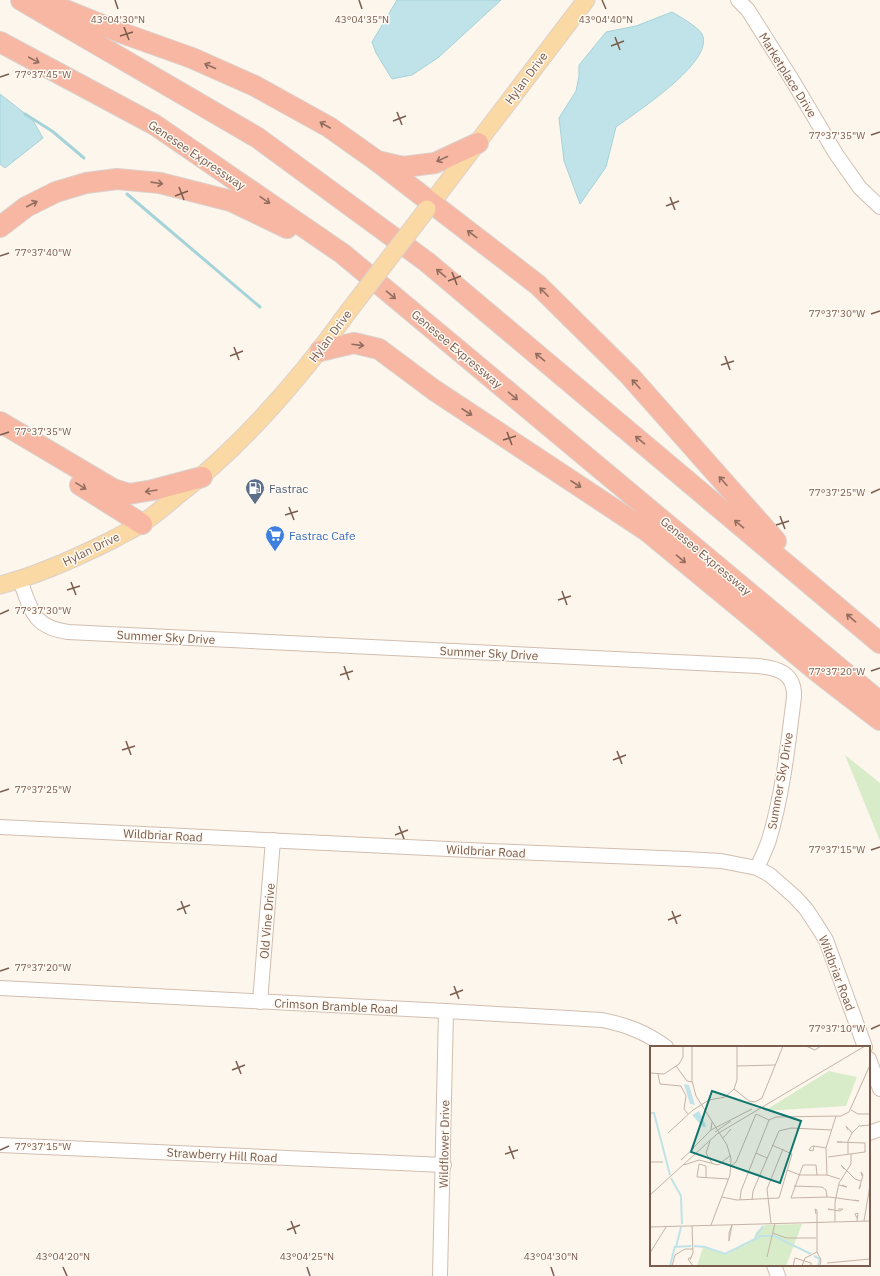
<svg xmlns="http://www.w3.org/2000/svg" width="880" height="1276" font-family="'IBM Plex Sans',sans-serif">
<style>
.green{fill:#d8ecc9}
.water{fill:#bfe3e8;stroke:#a5d3da}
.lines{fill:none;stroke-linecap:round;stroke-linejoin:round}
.stream{stroke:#a5d3da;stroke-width:3}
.minor-casing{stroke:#d1beb0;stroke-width:16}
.major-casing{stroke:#dad1cd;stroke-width:19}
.highway-casing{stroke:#dad1cd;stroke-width:22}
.minor{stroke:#fff;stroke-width:14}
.major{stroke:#fbd9a5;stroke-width:17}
.highway{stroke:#f7b7a3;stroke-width:20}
.major-bridge-casing{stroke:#dad1cd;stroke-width:19;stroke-linecap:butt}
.major-bridge{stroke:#fbd9a5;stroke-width:17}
.oneway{stroke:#936e5e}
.ticks{fill:none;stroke:#7a5c4d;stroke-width:1.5}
.labels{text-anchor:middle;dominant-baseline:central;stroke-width:3;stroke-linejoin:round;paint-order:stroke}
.street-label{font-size:12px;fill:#7a5c4d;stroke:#fffaf3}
.service-label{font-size:12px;fill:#4e5e75;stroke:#fffaf3;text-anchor:start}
.shop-label{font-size:12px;fill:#366cbe;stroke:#fffaf3;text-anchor:start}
.inset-river{fill:none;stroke:#bfe3e8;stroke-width:2}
.inset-road{fill:none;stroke:#c5b3a7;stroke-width:1}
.view{fill:#0f766e;fill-opacity:0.15;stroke:#0f766e;stroke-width:2}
.inset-edge{fill:none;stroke:#7a5c4d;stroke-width:2}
.ticks-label{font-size:10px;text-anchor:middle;fill:#7a5c4d;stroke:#fffaf3;stroke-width:3;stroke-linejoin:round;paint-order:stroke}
</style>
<rect width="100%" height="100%" fill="#fdf6ec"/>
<path class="green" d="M845 755 880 783V841Z"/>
<g class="water">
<path d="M397 0H501L439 57 412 75 392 79 376 53 372 42Z"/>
<path d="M672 12C679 16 698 27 702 34 716 61 635 113 616 127L606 167 580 204 564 161 559 118 576 91 579 76V65L606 32 636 26Z"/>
<path d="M0 94 32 119 43 138 5 168 0 164Z"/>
</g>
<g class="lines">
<g class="stream">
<path d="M25 114 52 131 84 158"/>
<path d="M127 194 260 307"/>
</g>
<g class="minor-casing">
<g id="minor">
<path d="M738 0 748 10 794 83 836 154 860 188 880 207"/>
<path d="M20 580C31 610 33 627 68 632L758 666C778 668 795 673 794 697 788 745 783 793 769 840 766 849 761 859 757 868"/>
<path d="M0 827 489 851 686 859 721 861 757 868 770 875 795 897 806 909 816 924 826 940 865 1047"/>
<path d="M0 988 446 1011 602 1020C627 1025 645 1032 666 1047"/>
<path d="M260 1002 273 840"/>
<path d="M869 1059 880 1089"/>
<path d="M869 1133 880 1129"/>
<path d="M0 1145 444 1165"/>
<path d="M774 1265 778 1276"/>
<path d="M440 1276 446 1011"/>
</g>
</g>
<g class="major-casing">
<g id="major">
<path d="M427 209 586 0"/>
<path d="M0 585C39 575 76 558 112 540 122 534 132 530 141 524 154 516 166 505 177 496 243 445 299 380 348 312"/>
</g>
</g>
<g class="highway-casing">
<g id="highway">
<path d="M21 0 258 138 427 262 880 643"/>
<path d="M43 1 122 33 192 58 255 86 329 127 377 161 403 167 435 163 478 143"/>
<path d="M0 42 155 125 343 254 880 702"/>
<path d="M377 161 538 285 629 375 776 541"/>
<path d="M0 227 26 207 56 192 86 183 117 179 160 183 231 201 287 228"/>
<path d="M320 351 354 343 379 349 434 390 647 531 819 673 880 720"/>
<path d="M0 422 113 489 129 494 153 490 202 477"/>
<path d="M80 485 142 524"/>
</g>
</g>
<use href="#minor" class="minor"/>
<use href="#major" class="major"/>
<use href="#highway" class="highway"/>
<g class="major-bridge-casing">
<path id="major-bridge" d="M348 312 427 209"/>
</g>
<use href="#major-bridge" class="major-bridge"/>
</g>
<defs><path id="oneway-shaft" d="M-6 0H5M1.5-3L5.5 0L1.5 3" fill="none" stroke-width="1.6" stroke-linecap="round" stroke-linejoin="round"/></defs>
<g class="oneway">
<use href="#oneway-shaft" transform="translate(34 60) rotate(28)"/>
<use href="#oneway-shaft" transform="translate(210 66) rotate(-156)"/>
<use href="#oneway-shaft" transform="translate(325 125) rotate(-150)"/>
<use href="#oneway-shaft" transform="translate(442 159) rotate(155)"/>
<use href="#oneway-shaft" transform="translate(157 183) rotate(8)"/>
<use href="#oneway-shaft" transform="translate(265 200) rotate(35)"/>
<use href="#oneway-shaft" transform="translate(32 204) rotate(-27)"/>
<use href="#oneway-shaft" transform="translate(472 234) rotate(-143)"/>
<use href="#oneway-shaft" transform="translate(441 273) rotate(-140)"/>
<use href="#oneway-shaft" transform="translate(544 292) rotate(-135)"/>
<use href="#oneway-shaft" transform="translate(391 295) rotate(40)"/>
<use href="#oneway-shaft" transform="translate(358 345) rotate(7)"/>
<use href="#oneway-shaft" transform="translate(540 357) rotate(-140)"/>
<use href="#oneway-shaft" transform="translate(636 384) rotate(-132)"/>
<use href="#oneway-shaft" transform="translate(513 396) rotate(40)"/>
<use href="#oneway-shaft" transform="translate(467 412) rotate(33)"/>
<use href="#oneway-shaft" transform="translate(640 440) rotate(-140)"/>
<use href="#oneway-shaft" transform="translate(723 481) rotate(-132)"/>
<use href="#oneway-shaft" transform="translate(576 484) rotate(33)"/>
<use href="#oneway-shaft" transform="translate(81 486) rotate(32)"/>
<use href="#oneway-shaft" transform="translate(151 491) rotate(171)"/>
<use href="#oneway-shaft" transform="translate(739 524) rotate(-140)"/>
<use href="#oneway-shaft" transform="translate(681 559) rotate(40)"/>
<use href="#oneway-shaft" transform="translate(851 618) rotate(-139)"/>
</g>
<path class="ticks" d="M115 0 118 9M359 0 362 9M602 0 606 9M124 27 129 40M120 36 133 32M615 37 620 50M611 46 624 41M0 77 9 74M397 112 402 125M393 121 406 116M871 135 880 132M179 187 184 200M175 196 188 191M670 197 675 210M666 206 679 201M0 256 9 253M452 272 457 285M448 281 461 276M871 314 880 311M234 347 239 360M230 356 243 351M725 356 730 370M721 365 734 361M507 432 512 445M0 435 9 432M503 440 516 436M871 493 880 489M289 507 294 520M285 515 298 511M780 516 785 529M776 525 789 521M71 582 76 595M67 590 80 586M562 591 567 605M558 600 571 596M0 614 9 610M344 666 349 680M871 671 880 668M340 675 353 671M126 741 131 755M122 750 135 746M617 751 622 764M613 760 626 755M0 792 9 789M399 826 404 839M395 835 408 830M871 850 880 847M181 901 186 914M177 910 190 905M672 911 677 924M668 920 681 915M0 971 9 968M454 986 459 999M450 995 463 990M871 1029 880 1025M236 1061 241 1074M232 1070 245 1065M509 1146 514 1159M0 1150 9 1146M505 1154 518 1150M291 1221 296 1234M287 1230 300 1225M63 1267 67 1276M307 1267 310 1276M551 1267 554 1276"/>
<defs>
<g id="fuel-pin" transform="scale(1)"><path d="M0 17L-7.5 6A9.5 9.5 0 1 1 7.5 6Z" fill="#5c6f8a" stroke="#fffaf3"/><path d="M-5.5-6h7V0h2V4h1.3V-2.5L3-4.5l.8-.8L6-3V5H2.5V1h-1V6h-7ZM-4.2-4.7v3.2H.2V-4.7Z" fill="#fff"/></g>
<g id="supermarket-pin" transform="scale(1)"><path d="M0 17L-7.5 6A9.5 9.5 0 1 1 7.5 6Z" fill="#3f7fe0" stroke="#fffaf3"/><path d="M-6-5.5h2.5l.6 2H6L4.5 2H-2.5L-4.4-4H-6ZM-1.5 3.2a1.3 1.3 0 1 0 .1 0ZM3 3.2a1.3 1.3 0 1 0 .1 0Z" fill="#fff"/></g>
</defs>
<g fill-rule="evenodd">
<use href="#fuel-pin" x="255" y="488"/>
<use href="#supermarket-pin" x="275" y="535"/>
</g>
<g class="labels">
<g class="street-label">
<text transform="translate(788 75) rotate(58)">Marketplace Drive</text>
<text transform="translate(526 78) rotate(-53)">Hylan Drive</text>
<text transform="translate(197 155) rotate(34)">Genesee Expressway</text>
<text transform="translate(330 336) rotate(-53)">Hylan Drive</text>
<text transform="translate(457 349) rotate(40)">Genesee Expressway</text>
<text transform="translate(91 549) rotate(-26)">Hylan Drive</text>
<text transform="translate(706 556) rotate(40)">Genesee Expressway</text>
<text transform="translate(166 637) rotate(3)">Summer Sky Drive</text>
<text transform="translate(489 653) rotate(3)">Summer Sky Drive</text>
<text transform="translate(780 781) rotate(-80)">Summer Sky Drive</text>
<text transform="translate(163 835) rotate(3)">Wildbriar Road</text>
<text transform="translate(486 851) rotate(3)">Wildbriar Road</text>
<text transform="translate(267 921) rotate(-85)">Old Vine Drive</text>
<text transform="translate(837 973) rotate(69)">Wildbriar Road</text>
<text transform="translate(336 1006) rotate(3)">Crimson Bramble Road</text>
<text transform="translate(444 1144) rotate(-89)">Wildflower Drive</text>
<text transform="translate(222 1155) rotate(3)">Strawberry Hill Road</text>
</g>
<g class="service-label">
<text x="269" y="488">Fastrac</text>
</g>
<g class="shop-label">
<text x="289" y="535">Fastrac Cafe</text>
</g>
</g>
<g transform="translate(650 1046)">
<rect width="220" height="220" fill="#fdf6ec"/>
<path d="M179 25 207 31 196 60 114 65ZM152 178 136 220H47L53 201 75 209 103 195 107 185 115 179Z" fill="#d8ecc9"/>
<path d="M34 38 39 39 45 59 40 58ZM49 65 54 75 56 81H53L42 69Z" fill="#bfe3e8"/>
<path class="inset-river" d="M0 67H4L20 129M21 132 31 150 32 178M31 181 26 201 41 200M105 191 113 180M44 200 55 201 75 208 111 190H124L161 208M164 210 170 213 168 220M20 220 25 200"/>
<path class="inset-road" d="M42 0V35L46 50 77 99 81 113 80 129 61 179M156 0 165 4 171 0M26 20 37 35 42 36M87 20 125 19M0 27 14 28 29 18 33 11V0M8 28 10 38 31 40 36 50 34 63 38 68M84 43 99 55 105 56 112 52 133 0M201 64 208 68H220M61 84 102 63M198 84 196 80 202 87M65 86 81 75M18 87 43 64 59 54 75 51 84 43 87 34V0M73 92 81 83M60 95 56 107 62 117M164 100 163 105 159 104 161 101 163 100H164L176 102M42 103 61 84 62 76M106 107 117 112M198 108V95L202 87 209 80 220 79M178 111 215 106V97L187 96H192M31 114 44 102M0 116H13M34 119 49 114 68 119 81 109M82 119 86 116 106 68 119 74M194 123 191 119 205 133 211 135M137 124 150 129H177L190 133M167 129 166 119H153L141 152 179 151 209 155 205 154M177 129 176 102 186 70M56 131V120L49 118 47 131 78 133M189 139 197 141 192 139M211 139 209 143 213 129 211 126 212 130M144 140 172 141 176 144 177 151M0 149 67 88 215 0M72 151 87 154 129 152 142 108 122 99M90 154 91 145 119 74 126 71 191 70 199 66 220 19M102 154 103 145 129 85 141 82 182 84M182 164 178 163 190 165 193 163H188M166 168 165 163 167 164V206M207 172 205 168 208 167 207 175M214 175 220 139M185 176V156L189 137 201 118V108M121 177 117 143 133 103M82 179 79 187V195L82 179M0 181 220 175M123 187 136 192H166M0 207 16 181M41 211 38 213 43 220M117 211 125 177M40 214 43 207 42 180M177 217 220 213M22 220 25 209 35 203H43M143 220 145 212 161 217V220M152 220 155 212 167 206 171 214 170 220"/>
<path class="view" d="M62 45 151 75 130 137 41 106Z"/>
<rect width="220" height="220" class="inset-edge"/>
</g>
<g class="ticks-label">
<text x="118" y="23">43°04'30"N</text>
<text x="362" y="23">43°04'35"N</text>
<text x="606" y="23">43°04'40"N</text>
<text x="43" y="78">77°37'45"W</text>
<text x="837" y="139">77°37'35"W</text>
<text x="43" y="256">77°37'40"W</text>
<text x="837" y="317">77°37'30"W</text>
<text x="43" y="435">77°37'35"W</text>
<text x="837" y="496">77°37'25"W</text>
<text x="43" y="614">77°37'30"W</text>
<text x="837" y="675">77°37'20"W</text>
<text x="43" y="793">77°37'25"W</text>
<text x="837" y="853">77°37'15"W</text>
<text x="43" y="971">77°37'20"W</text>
<text x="837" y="1032">77°37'10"W</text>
<text x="43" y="1150">77°37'15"W</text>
<text x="63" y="1260">43°04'20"N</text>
<text x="307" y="1260">43°04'25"N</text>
<text x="551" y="1260">43°04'30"N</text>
</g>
</svg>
